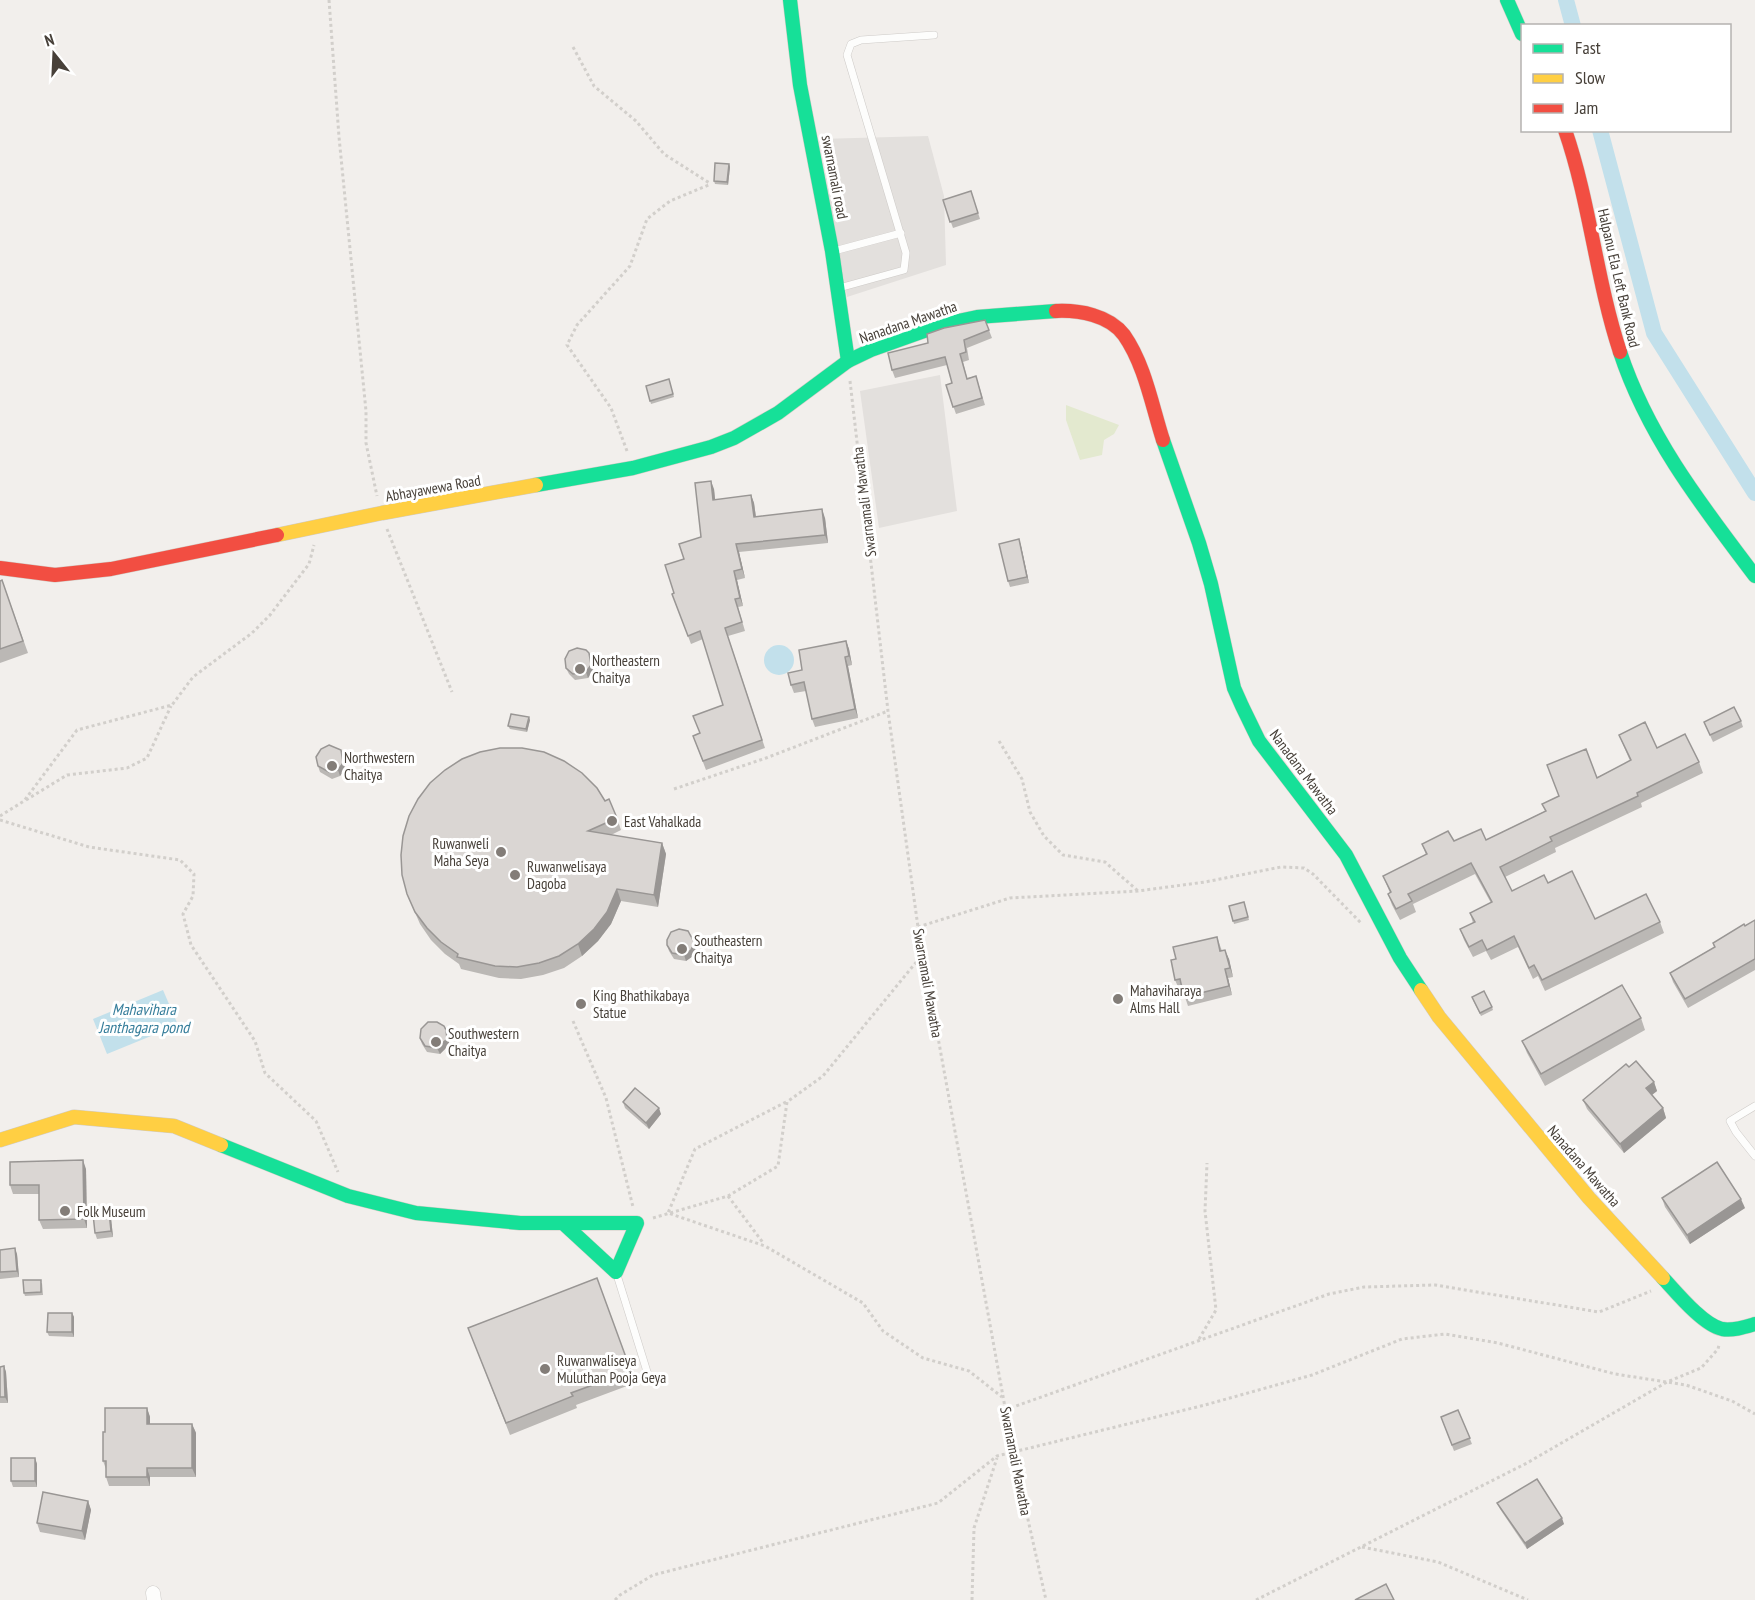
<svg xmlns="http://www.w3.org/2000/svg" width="1755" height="1600" font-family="'PT Sans Narrow',sans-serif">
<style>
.green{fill:#e3e9cf}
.parking{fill:#e3e0dd}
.water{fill:#c2e0eb}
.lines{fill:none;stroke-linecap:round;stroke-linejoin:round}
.canal{stroke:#c2e0eb;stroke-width:16}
.lane-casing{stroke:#cecbc8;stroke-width:8}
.street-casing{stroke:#cecbc8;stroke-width:15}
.fast-casing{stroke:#d0cbc4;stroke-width:15}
.slow-casing{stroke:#d0cbc4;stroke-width:15}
.jam-casing{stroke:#d0cbc4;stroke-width:15}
.path{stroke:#d2cfcb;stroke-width:3;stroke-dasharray:3 3;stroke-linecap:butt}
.lane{stroke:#fdfdfc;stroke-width:7}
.street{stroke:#fdfdfc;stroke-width:14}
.fast{stroke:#16e098;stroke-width:14}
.slow{stroke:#ffcf43;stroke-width:14}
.jam{stroke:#f24e42;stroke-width:14}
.wall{fill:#bbb8b5}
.shaded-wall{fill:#999694}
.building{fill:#dad6d3;stroke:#999694;stroke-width:1.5}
.poi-dot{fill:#837d78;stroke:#fff;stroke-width:2}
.labels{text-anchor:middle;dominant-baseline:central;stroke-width:6;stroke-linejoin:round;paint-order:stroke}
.street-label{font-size:15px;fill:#474039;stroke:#fff}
.poi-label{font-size:15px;fill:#474039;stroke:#fff;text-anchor:start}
.water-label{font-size:16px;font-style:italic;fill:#377e9b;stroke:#fff}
</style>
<rect width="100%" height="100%" fill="#f2efec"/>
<path class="green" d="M1066 405 1119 425 1114 434 1104 440 1102 455 1080 460 1066 420Z"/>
<g class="parking">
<path d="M928 136 944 196 946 265 847 297 819 139Z"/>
<path d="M940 375 957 511 879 528 860 391Z"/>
</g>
<g class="water">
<circle cx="779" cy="660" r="15"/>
<path d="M163 990 178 1025 107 1054 93 1019Z"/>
</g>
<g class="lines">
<g class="canal">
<path d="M1566 0 1573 26"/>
<path d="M1600 130 1654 333 1755 493"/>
</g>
<g class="lane-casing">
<g id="lane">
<path d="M834 251 901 233"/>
<path d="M839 288 904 270 906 253 847 55 851 44 861 40 934 35"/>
<path d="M1755 1106 1730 1121 1736 1132 1755 1156"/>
<path d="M617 1275 649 1378"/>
</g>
</g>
<g class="street-casing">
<path id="street" d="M153 1593 154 1600"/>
</g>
<g class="fast-casing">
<g id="fast">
<path d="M790 0 800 85 832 251 848 361"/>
<path d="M1507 0 1522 34"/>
<path d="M1620 352C1648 437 1702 506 1755 576"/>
<path d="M1163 440 1199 543 1211 584 1234 688 1242 706 1259 741 1346 855 1400 958 1421 990"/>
<path d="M536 485 633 468 711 447 734 438 778 413 848 361 871 350 944 324 977 317 1056 311"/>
<path d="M221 1145 348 1196 416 1213 520 1223H637L616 1272 564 1224"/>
<path d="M1663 1278C1676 1292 1703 1325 1722 1329 1733 1331 1745 1327 1755 1324"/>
</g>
</g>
<g class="slow-casing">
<g id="slow">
<path d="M277 535 382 513 536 485"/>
<path d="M1421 990 1439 1017 1589 1198 1663 1278"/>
<path d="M0 1140 74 1117 174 1126 221 1145"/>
</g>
</g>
<g class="jam-casing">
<g id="jam">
<path d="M1565 130C1590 202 1596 279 1620 352"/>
<path d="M1056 311C1079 310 1109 315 1124 335 1145 365 1152 406 1163 440"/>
<path d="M0 568 55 575 111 569 277 535"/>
</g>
</g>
<g class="path">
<path d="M329 0 339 137 366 411V443L377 496"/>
<path d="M573 47 594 86 636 121 664 154 711 184"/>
<path d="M850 381 888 711 918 927 1014 1457 1046 1600"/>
<path d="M627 451 611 408 567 345 577 325 630 266 647 219 670 201 711 184"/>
<path d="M387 529 452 692"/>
<path d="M999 741 1022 779 1030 812 1044 836 1063 855 1105 862 1138 891"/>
<path d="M674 789 766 758 888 711"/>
<path d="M26 800 67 775 127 768 147 758 171 706"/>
<path d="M0 816 24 801 77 730 172 705 193 677 252 633 270 615 309 564 314 545"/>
<path d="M0 820 89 847 180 860 194 874 193 896 183 914 191 945 255 1041 265 1073 316 1121 338 1172"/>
<path d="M918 927 1010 898 1138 891 1205 882 1281 867 1304 868 1313 874 1361 923"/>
<path d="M573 1021 606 1098 633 1207"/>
<path d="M786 1102 695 1149 668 1213 765 1246 863 1303 883 1331 923 1358 969 1371 1002 1397"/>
<path d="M728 1196 764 1244"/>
<path d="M653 1218 728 1196 778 1166 787 1102 823 1076 922 955"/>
<path d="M1199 1339 1216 1310 1205 1211 1207 1163"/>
<path d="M1005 1410 1329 1294 1364 1287 1435 1285 1599 1312 1651 1291"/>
<path d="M1362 1547 1438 1562 1528 1600"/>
<path d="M615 1600 620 1595 653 1575 938 1503 997 1456 1205 1405 1312 1375 1402 1339 1445 1334 1498 1343 1615 1374 1686 1385 1732 1401 1755 1414"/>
<path d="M972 1600 974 1528 997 1458"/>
<path d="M1256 1600 1527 1463 1667 1382 1701 1368 1718 1349 1719 1345"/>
</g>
<use href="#lane" class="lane"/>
<use href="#street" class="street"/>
<use href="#fast" class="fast"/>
<use href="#slow" class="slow"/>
<use href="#jam" class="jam"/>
</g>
<g class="wall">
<path d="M729 164 730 167 728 185 715 184 714 181Z"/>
<path d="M971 191 980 219 953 228 943 200Z"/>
<path d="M985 320 992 338 967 348 969 360 963 362 967 378 976 376 985 405 956 414 946 385 952 383 947 365 895 378 892 370 928 343Z"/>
<path d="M669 379 674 397 651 404 646 386Z"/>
<path d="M714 489 715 500 751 495 754 503 756 517 825 518 828 543 739 552 745 578 737 580 743 606 738 607 745 631 728 636 765 748 706 770 693 736 699 733 723 705 703 639 691 644 672 594 674 593 684 559 701 537Z"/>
<path d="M1019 539 1021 546 1029 583 1010 587 1008 581Z"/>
<path d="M2 580 28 653 0 663V581Z"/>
<path d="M846 641 849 649 852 665 848 666 858 718 815 727 812 719 806 691 794 693 791 685 802 670Z"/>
<path d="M589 653 593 671 588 678 575 680 569 674 566 668Z"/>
<path d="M530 720 527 732 510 729 508 726Z"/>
<path d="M1741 721 1743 727 1713 742 1704 722Z"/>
<path d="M1619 735 1699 762 1703 773 1641 803 1642 807 1555 848 1556 852 1505 877 1512 891 1548 883 1595 919 1660 922 1664 933 1545 991 1538 976 1533 979 1518 947 1491 960 1486 951 1473 957 1464 940 1460 929 1473 923 1470 913 1491 903 1475 874 1413 904 1416 912 1400 920 1392 905 1388 894 1390 893 1383 876 1426 855 1422 844 1486 840 1545 811 1542 804 1630 761Z"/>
<path d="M341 750 345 769 340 776 332 779 320 772 318 766Z"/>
<path d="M617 818 621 830 611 835 662 843 666 854 658 907 621 901 611 924 598 941 582 956 564 968 543 975 521 979 499 978 461 969 459 964 445 954 431 940 420 924 407 894Z"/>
<path d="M1244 902 1249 920 1234 924 1229 906Z"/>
<path d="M1755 920V970L1688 1008 1673 982 1670 973 1714 947 1713 943Z"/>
<path d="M1217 937 1222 951 1229 959 1233 977 1228 978 1232 995 1188 1006 1182 988 1179 989 1175 980 1176 959Z"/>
<path d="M667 945 696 948 693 956 686 961 674 959 669 951Z"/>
<path d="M1473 1000 1492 1007 1493 1010 1481 1016Z"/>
<path d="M1641 1018 1645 1030 1545 1086 1527 1053 1522 1041Z"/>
<path d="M446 1030 449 1036V1045L440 1054 427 1052 422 1044 420 1038Z"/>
<path d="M1629 1067 1654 1082 1657 1091 1652 1095 1663 1108 1666 1118 1624 1153 1587 1109 1583 1100Z"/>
<path d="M623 1102 661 1114 649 1129 625 1108Z"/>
<path d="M86 1169 87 1228 43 1229 39 1220V1194H13L10 1185Z"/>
<path d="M1662 1198 1745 1208 1690 1244 1665 1207Z"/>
<path d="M109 1212 111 1218 113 1237 97 1239 95 1233Z"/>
<path d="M0 1250 17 1254 19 1277 0 1279Z"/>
<path d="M597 1278 635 1383 576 1405 577 1408 510 1435 468 1328Z"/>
<path d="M42 1283 43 1295 25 1296 24 1293Z"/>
<path d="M72 1313 74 1317V1337L49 1336 47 1332Z"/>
<path d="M4 1366 6 1372 8 1403H0V1367Z"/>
<path d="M147 1408 150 1417V1424H192L196 1433V1477H150V1486H109L106 1477V1469L103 1461 105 1432Z"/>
<path d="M1458 1410 1472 1444 1454 1451 1441 1417Z"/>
<path d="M35 1458 37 1464V1487H13L11 1481Z"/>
<path d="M88 1501 91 1510 85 1540 40 1532 37 1523Z"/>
<path d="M1497 1503 1564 1524 1527 1549 1500 1509Z"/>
</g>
<g class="shaded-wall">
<path d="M729 164 730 167 728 185 727 182Z"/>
<path d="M711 481 714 489 716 508 713 500Z"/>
<path d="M751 495 754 503 757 525 754 517Z"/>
<path d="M822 509 825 518 828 543 825 535Z"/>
<path d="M1019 539 1021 546 1029 583 1027 577Z"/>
<path d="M736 544 739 552 745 578 742 569Z"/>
<path d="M734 571 737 580 743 606 740 598Z"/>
<path d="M846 641 849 649 852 665 849 656Z"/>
<path d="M589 653 593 671 588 678 586 672Z"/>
<path d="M845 657 848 666 858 718 855 709Z"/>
<path d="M529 717 530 720 527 732 526 729Z"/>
<path d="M341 750 345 769 340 776 338 770Z"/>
<path d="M662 843 666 854 658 907 654 895Z"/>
<path d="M617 889 621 901 611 924 598 941 582 956 578 944Z"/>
<path d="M694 942 696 948 693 956 686 961 684 955Z"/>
<path d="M1225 950 1229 959 1233 977 1230 968Z"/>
<path d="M1225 969 1228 978 1232 995 1229 986Z"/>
<path d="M446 1030 449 1036V1045L440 1054 437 1048Z"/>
<path d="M1654 1082 1657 1091 1649 1097 1646 1088Z"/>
<path d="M659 1108 661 1114 649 1129 646 1123Z"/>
<path d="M1663 1108 1666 1118 1624 1153 1620 1144Z"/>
<path d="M83 1160 86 1169 87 1228 84 1219Z"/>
<path d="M1741 1199 1745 1208 1690 1244 1687 1235Z"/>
<path d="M109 1212 111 1218 113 1237 111 1231Z"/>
<path d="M15 1248 17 1254 19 1277 17 1271Z"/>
<path d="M72 1313 74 1317V1337L72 1332Z"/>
<path d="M4 1366 6 1372 8 1403 5 1397Z"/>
<path d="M147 1408 150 1417V1433L147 1424Z"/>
<path d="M192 1424 196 1433V1477L192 1468Z"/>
<path d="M35 1458 37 1464V1487L35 1481Z"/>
<path d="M147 1468 150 1477V1486L147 1477Z"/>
<path d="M88 1501 91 1510 85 1540 82 1531Z"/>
<path d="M1562 1518 1564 1524 1527 1549 1525 1543Z"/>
</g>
<g class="building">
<path d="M715 163 729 164 727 182 714 181Z"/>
<path d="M971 191 978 213 950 222 943 200Z"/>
<path d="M985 320 989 330 964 340 966 352 960 354 967 379 976 376 982 398 953 407 946 385 952 383 945 357 892 370 888 353 928 343 927 334 944 328Z"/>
<path d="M669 379 673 394 650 401 646 386Z"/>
<path d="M711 481 713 500 751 495 754 517 822 509 825 535 736 544 742 569 734 571 740 598 735 599 742 622 725 628 762 740 703 761 693 736 700 733 693 716 723 705 700 631 688 636 672 594 674 593 665 565 684 559 679 544 701 537 695 483Z"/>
<path d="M1019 539 1027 577 1008 581 999 544Z"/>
<path d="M2 580 23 641 0 649V581Z"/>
<path d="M846 641 849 656 845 657 855 709 812 719 804 682 791 685 788 673 802 670 799 650Z"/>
<path d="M577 648 586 650 589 653 591 665 586 672 573 674 566 668 565 659 569 651Z"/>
<path d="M1734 707 1741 721 1710 735 1704 722Z"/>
<path d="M511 714 529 717 526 729 508 726Z"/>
<path d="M1645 722 1657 748 1685 734 1699 762 1637 793 1638 796 1550 837 1552 841 1500 867 1512 891 1544 875 1548 883 1572 871 1595 919 1646 894 1660 922 1542 980 1534 965 1529 968 1514 936 1487 950 1482 940 1469 947 1460 929 1475 922 1470 913 1492 902 1471 863 1408 894 1412 901 1396 909 1388 894 1391 892 1383 876 1427 854 1422 844 1448 831 1454 841 1481 829 1486 840 1546 811 1542 804 1559 796 1547 765 1586 749 1597 778 1631 760 1619 735Z"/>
<path d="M329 745 341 750 343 763 338 770 329 772 318 766 316 757 321 749Z"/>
<path d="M500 748H522L544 752 564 761 582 773 597 788 605 801 609 799 617 818 588 831 662 843 654 895 617 889 607 912 594 929 578 944 559 956 539 963 517 967 495 966 457 957 458 954 441 942 427 928 415 912 407 894 402 875 401 855 403 836 409 816 418 799 430 783 445 770 462 759 480 752Z"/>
<path d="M1244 902 1248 917 1233 921 1229 906Z"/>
<path d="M1755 920V959L1685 999 1670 973 1715 947 1713 943 1744 924 1745 926Z"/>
<path d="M679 929 688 931 694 942 691 950 684 955 672 953 667 945V940L671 932Z"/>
<path d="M1217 937 1220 951 1225 950 1230 968 1225 969 1229 986 1184 997 1180 979 1175 980 1171 960 1176 959 1173 947Z"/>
<path d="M1622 985 1641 1018 1541 1074 1522 1041Z"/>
<path d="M1484 991 1492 1007 1480 1013 1472 997Z"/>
<path d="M428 1022H437L444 1026 446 1030 447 1039 437 1048 425 1046 420 1038 421 1029Z"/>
<path d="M1636 1061 1654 1082 1646 1088 1663 1108 1620 1144 1583 1100 1626 1064 1629 1067Z"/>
<path d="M635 1088 659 1108 646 1123 623 1102Z"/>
<path d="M83 1160 84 1219 39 1220V1185H10V1162Z"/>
<path d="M1717 1162 1741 1199 1687 1235 1662 1198Z"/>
<path d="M109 1212 111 1231 95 1233 93 1214Z"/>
<path d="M15 1248 17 1271 0 1272V1250Z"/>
<path d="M597 1278 631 1371 571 1393 573 1396 506 1423 468 1328Z"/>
<path d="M23 1280H41V1292L24 1293Z"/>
<path d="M48 1313H72V1332H47Z"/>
<path d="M4 1366 5 1397H0V1367Z"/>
<path d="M105 1408H147V1424H192V1468H147V1477H106V1461H103V1432H105Z"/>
<path d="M1458 1410 1470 1438 1452 1445 1441 1417Z"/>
<rect x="11" y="1458" width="24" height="23"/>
<path d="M1537 1479 1562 1518 1525 1543 1497 1503Z"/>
<path d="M43 1492 88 1501 82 1531 37 1523Z"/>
<path d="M1386 1584 1394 1600H1355Z"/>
</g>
<g class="poi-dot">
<circle cx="580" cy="669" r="6"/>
<circle cx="332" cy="766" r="6"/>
<circle cx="612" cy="821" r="6"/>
<circle cx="501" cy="852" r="6"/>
<circle cx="515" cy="875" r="6"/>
<circle cx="682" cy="949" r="6"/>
<circle cx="1118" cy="999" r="6"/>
<circle cx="581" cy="1004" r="6"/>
<circle cx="436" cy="1042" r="6"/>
<circle cx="65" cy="1211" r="6"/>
<circle cx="545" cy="1369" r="6"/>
</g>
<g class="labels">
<g class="street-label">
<text transform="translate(835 177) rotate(79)">swarnamali road</text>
<text transform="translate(1619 278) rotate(77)">Halpanu Ela Left Bank Road</text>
<text transform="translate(908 322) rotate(-19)">Nanadana Mawatha</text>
<text transform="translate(433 488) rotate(-10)">Abhayawewa Road</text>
<text transform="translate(864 502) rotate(-97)">Swarnamali Mawatha</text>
<text transform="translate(1304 772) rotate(53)">Nanadana Mawatha</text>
<text transform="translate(928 983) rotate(80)">Swarnamali Mawatha</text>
<text transform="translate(1584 1166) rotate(49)">Nanadana Mawatha</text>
<text transform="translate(1016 1461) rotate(79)">Swarnamali Mawatha</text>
</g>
<g class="poi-label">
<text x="592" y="660">Northeastern<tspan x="592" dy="17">Chaitya</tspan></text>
<text x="344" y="757">Northwestern<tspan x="344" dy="17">Chaitya</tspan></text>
<text x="624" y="821">East Vahalkada</text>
<text x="489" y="843" text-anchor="end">Ruwanweli<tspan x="489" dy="17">Maha Seya</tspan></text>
<text x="527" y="866">Ruwanwelisaya<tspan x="527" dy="17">Dagoba</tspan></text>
<text x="694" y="940">Southeastern<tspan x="694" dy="17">Chaitya</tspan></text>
<text x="1130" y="990">Mahaviharaya<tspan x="1130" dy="17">Alms Hall</tspan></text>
<text x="593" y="995">King Bhathikabaya<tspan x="593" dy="17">Statue</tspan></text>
<text x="448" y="1033">Southwestern<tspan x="448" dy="17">Chaitya</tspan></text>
<text x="77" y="1211">Folk Museum</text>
<text x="557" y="1360">Ruwanwaliseya<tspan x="557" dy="17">Muluthan Pooja Geya</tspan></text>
</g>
<g class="water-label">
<text x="144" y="1009">Mahavihara<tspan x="144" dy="18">Janthagara pond</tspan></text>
</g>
</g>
<rect x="1521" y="24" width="210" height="108" fill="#ffffff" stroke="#b5b3b0" stroke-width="1.5"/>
<rect x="1533" y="44" width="30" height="9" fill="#16e098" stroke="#b5b3b0" stroke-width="1.5"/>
<text x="1575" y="54" font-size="18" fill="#474039">Fast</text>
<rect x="1533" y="74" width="30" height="9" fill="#ffcf43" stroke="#b5b3b0" stroke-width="1.5"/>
<text x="1575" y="84" font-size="18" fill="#474039">Slow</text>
<rect x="1533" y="104" width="30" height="9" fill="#f24e42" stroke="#b5b3b0" stroke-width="1.5"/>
<text x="1575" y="114" font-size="18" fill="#474039">Jam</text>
<g transform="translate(54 54) rotate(342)" stroke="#ffffff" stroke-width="4.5" paint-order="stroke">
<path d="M0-4.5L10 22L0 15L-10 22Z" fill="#474039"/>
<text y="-9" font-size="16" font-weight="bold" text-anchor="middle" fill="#474039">N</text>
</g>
</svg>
